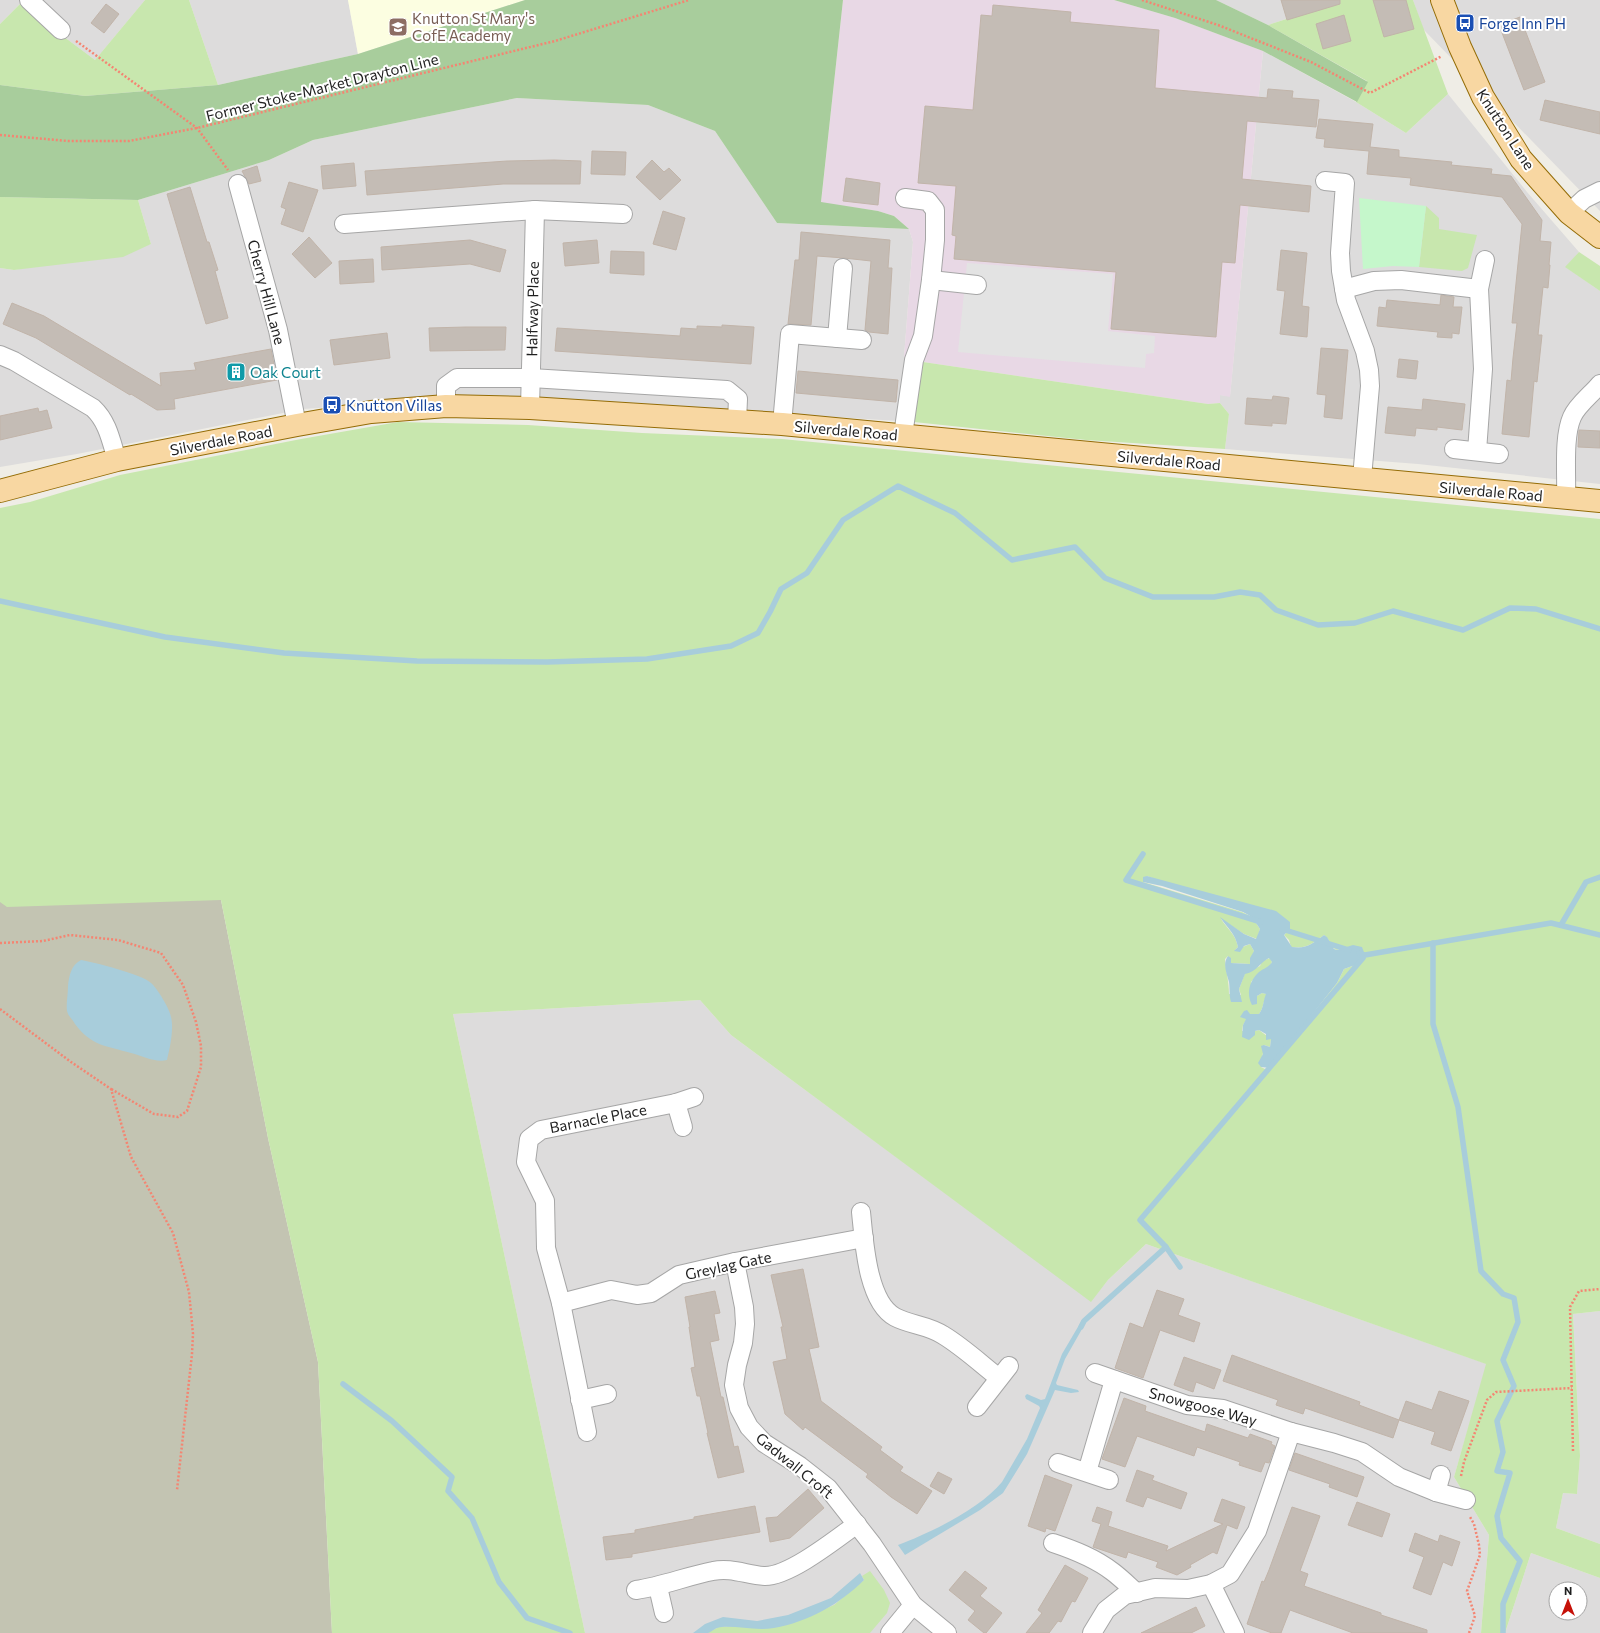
<svg xmlns="http://www.w3.org/2000/svg" width="1600" height="1633" font-family="Commissioner,sans-serif">
<style>
.residential{fill:#dddcdc;fill-rule:evenodd}
.industrial{fill:#e8d8e5}
.education{fill:#fcfee1}
.construction{fill:#c3c4b2}
.grass{fill:#c8e7ae;fill-rule:evenodd}
.forest{fill:#a8cd9c}
.park{fill:#c5f7cb}
.parking{fill:#e3e3e3}
.water{fill:#a8cddb}
.lines{fill:none;stroke-linecap:round;stroke-linejoin:round}
.stream{stroke:#a8cddb;stroke-width:5.5}
.building{fill:#c4bcb5;stroke:#c1b4a9}
.minor-casing{stroke:#a6a6a6;stroke-width:20}
.major-casing{stroke:#946c06;stroke-width:24}
.path{stroke:#f48572;stroke-width:2.5;stroke-dasharray:2 2;stroke-linecap:butt}
.minor{stroke:#fff;stroke-width:18}
.major{stroke:#f8d7a2;stroke-width:22}
.labels{text-anchor:middle;dominant-baseline:central;stroke-width:4;stroke-linejoin:round;paint-order:stroke}
.education-label{font-size:15px;fill:#785e54;stroke:#fff;text-anchor:start}
.transit-label{font-size:15px;fill:#164399;stroke:#fff;text-anchor:start}
.street-label{font-size:15px;fill:#1f1f1f;stroke:#fff}
.culture-label{font-size:15px;fill:#0d838f;stroke:#fff;text-anchor:start}
</style>
<rect width="100%" height="100%" fill="#efede6"/>
<g class="residential">
<path d="M0 0H145L95 60 20 4 0 24Z"/>
<path d="M189 0H348L358 54 218 85Z"/>
<path d="M1216 0H1319L1321 8 1268 25Z"/>
<path d="M1413 0H1600V211L1423 29Z"/>
<path d="M1263 51 1356 102 1406 133 1448 94 1527 192 1579 252 1566 267 1600 291V484L1418 464 1225 449 1229 414 1220 403V395L1230 396Z"/>
<path d="M517 98 648 105 715 131 777 223 909 229 913 242 904 357 923 362 914 422 500 396 303 409 77 454 0 467V268L14 270 151 244 138 200 269 160 313 140Z"/>
<path d="M700 1000 731 1035 1091 1301 1108 1280 1146 1244 1487 1364 1454 1477 1489 1535 1481 1633H585L453 1014Z"/>
<path d="M1600 1311V1544L1556 1528 1563 1493 1577 1494 1580 1456 1573 1314Z"/>
<path d="M1531 1553 1600 1578V1633H1505ZM1556 1589H1580V1613H1556Z"/>
</g>
<path class="industrial" d="M843 0H1114L1175 18 1263 51 1230 397 1220 395V403L1208 404 923 362 904 357 913 242 909 229 894 216 878 211 821 203Z"/>
<path class="education" d="M348 0H525L358 54Z"/>
<path class="construction" d="M0 898 221 900 268 1138 318 1362 332 1633H0Z"/>
<g class="grass">
<path d="M145 0H189L218 85 85 96 0 85V24L20 4 95 60Z"/>
<path d="M1319 0H1413L1448 94 1406 133 1356 102 1367 81 1268 25 1321 8Z"/>
<path d="M0 197 138 200 151 244 123 257 14 270 0 268Z"/>
<path d="M1426 206 1439 218V229L1477 235 1468 268 1462 271 1419 267Z"/>
<path d="M1579 252 1600 266V291L1565 267Z"/>
<path d="M923 362 1208 404 1220 403 1229 414 1225 449 1086 440 914 422Z"/>
<path d="M398 422 528 425 642 433 782 439 1600 519V1311L1573 1314 1580 1456 1577 1494 1563 1493 1556 1528 1600 1544V1578L1531 1553 1505 1633H1481L1489 1535 1454 1477 1486 1364 1146 1244 1108 1280 1091 1302 731 1035 700 1000 453 1014 585 1633H332L318 1362 268 1138 221 900 7 907 0 902V508L30 502 120 475 301 439ZM1147 876 1290 929 1284 935 1289 940 1291 947C1307 949 1312 944 1324 935 1330 939 1331 948 1337 950L1342 948 1358 964 1344 969 1337 983 1270 1068 1265 1069 1261 1067 1264 1045 1270 1047 1271 1039 1259 1030 1255 1031H1242L1243 1025 1250 1014H1259C1264 1007 1263 1001 1267 994L1262 993 1257 996 1251 982 1260 972 1269 967 1272 962 1270 958 1262 961 1260 966 1245 973 1239 989 1241 995 1229 994C1229 982 1226 971 1225 959L1228 956 1231 963 1250 964 1254 951 1250 944 1235 950 1238 947C1235 933 1228 930 1221 919L1244 934 1257 939 1260 929 1252 917 1242 912 1143 882Z"/>
<path d="M870 1571 884 1590 890 1603 887 1613 870 1633H707L719 1627 792 1623 834 1605 864 1580 862 1576Z"/>
</g>
<g class="forest">
<path d="M525 0H843L821 202 878 211 894 216 909 229 777 223 715 131 648 105 517 98 313 140 269 160 138 200 0 197V85L85 96 218 85 358 54Z"/>
<path d="M1114 0H1216L1268 25 1368 82 1357 102 1263 51 1175 18Z"/>
</g>
<path class="park" d="M1359 198 1426 206 1419 267 1393 266 1363 269Z"/>
<path class="parking" d="M967 263 1113 274 1108 331 1155 336 1154 353 1146 354 1145 368 958 352Z"/>
<g class="water">
<path d="M1147 876 1276 911 1290 922V929L1284 935 1292 947C1307 949 1312 944 1324 935L1327 937 1334 949 1337 950 1353 945 1362 947 1365 955 1358 964 1344 969 1337 983 1270 1068 1261 1067 1258 1063 1263 1054 1261 1046 1264 1045 1270 1047 1271 1039 1266 1040V1034L1259 1030 1255 1031V1035L1249 1040 1242 1037 1243 1025 1246 1019 1240 1017 1244 1011 1247 1010 1250 1014H1259C1264 1007 1263 1001 1266 994L1262 993 1257 996V1004L1252 1005C1246 994 1249 981 1259 972 1264 968 1268 968 1272 962L1269 958C1259 963 1258 971 1245 974L1239 989 1242 1002H1231C1229 995 1230 989 1229 982 1227 974 1222 964 1228 956L1231 958V963L1250 964V958L1254 951 1250 944 1244 946 1240 952 1234 951 1238 947C1235 933 1228 929 1220 917L1244 934 1256 939 1260 929 1252 917 1243 912 1162 886 1143 882V877Z"/>
<path d="M81 960C93 962 144 975 151 983 157 988 170 1009 171 1017 174 1029 170 1048 167 1060 155 1063 143 1056 131 1053 107 1046 91 1046 75 1024 73 1020 68 1016 67 1011 66 1003 68 995 68 986 69 976 71 965 81 960Z"/>
<path d="M1082 1320 1086 1322 1065 1359 1056 1383 1057 1385 1078 1390 1079 1392 1071 1393 1055 1390 1027 1454 1003 1493 980 1510 905 1555 898 1545C930 1533 980 1509 1002 1482L1027 1439 1040 1408 1039 1406 1026 1399 1025 1396 1027 1394 1041 1400 1045 1399 1062 1354Z"/>
<path d="M860 1573 864 1580C840 1604 808 1622 774 1628 756 1631 739 1626 722 1627 716 1627 713 1631 708 1633 704 1633 697 1633 693 1633L705 1624 723 1617 757 1621 788 1615 831 1598Z"/>
</g>
<g class="lines">
<g class="stream">
<path d="M0 601 165 637 284 653 417 661 547 662 647 659 731 646 758 633 770 612 781 589 807 573 843 520 898 486 955 513 1012 560 1075 547 1105 578 1153 597H1214L1240 592 1260 595 1276 610 1318 625 1355 623 1393 611 1463 630 1510 608 1536 609 1600 629"/>
<path d="M1143 854 1126 880 1261 922"/>
<path d="M1561 925 1586 882 1600 877"/>
<path d="M1282 929 1349 950"/>
<path d="M1433 943V1024L1458 1107 1481 1271 1503 1294 1514 1298 1518 1322 1503 1360 1514 1386 1497 1421 1503 1452 1497 1471 1510 1473 1497 1516 1501 1538 1520 1561 1503 1604V1633"/>
<path d="M1359 953 1365 955 1551 923 1600 935"/>
<path d="M1180 1267 1166 1247 1140 1220 1363 958"/>
<path d="M1081 1327 1084 1321 1166 1247"/>
<path d="M343 1384 392 1421 452 1477 448 1491 472 1518 499 1582 527 1618 570 1633"/>
</g>
</g>
<g class="building">
<path d="M1281 0H1340V4L1287 20Z"/>
<path d="M1373 0H1406L1414 29 1384 37Z"/>
<path d="M106 4 119 14 104 33 91 23Z"/>
<path d="M993 5 1071 12 1070 22 1159 30 1155 88 1267 98 1268 89 1293 91 1292 98 1319 100 1316 127 1247 121 1242 179 1311 186 1309 212 1240 205 1235 263 1222 262 1216 337 1111 329 1116 272 954 259 956 236 952 235 956 186 918 183 925 106 973 110 981 15 992 16Z"/>
<path d="M1344 15 1351 41 1323 49 1316 24Z"/>
<path d="M1520 17 1545 82 1524 90 1499 25Z"/>
<path d="M1545 100 1600 112V134L1540 120Z"/>
<path d="M1319 119 1373 124 1370 147 1399 150V157L1452 162 1451 165 1492 169 1491 174 1511 176 1542 220 1540 241 1551 242 1549 265H1550L1548 288 1543 287 1538 335H1542L1537 382 1534 381 1529 437 1502 434 1507 380 1511 381 1513 358 1517 323H1512L1522 224 1502 197 1410 185 1411 178 1367 174 1369 151 1324 147 1325 139 1316 138Z"/>
<path d="M592 151 626 152 625 175 591 174Z"/>
<path d="M554 160 581 161 580 184H503L367 195 365 171 507 161Z"/>
<path d="M652 160 664 172 669 168 681 180 660 200 636 177Z"/>
<path d="M354 163 356 186 323 189 321 166Z"/>
<path d="M257 166 261 181 249 184 242 171Z"/>
<path d="M846 178 880 183 878 205 843 201Z"/>
<path d="M289 182 318 190 303 232 281 224 286 209 281 207Z"/>
<path d="M190 187 207 242H209L218 270 215 271 228 318 206 324 167 194Z"/>
<path d="M663 211 685 218 676 250 653 244Z"/>
<path d="M801 232 890 240 888 268H892L888 334 869 332 865 330 871 261 844 258 817 256 811 325 788 324 795 260H799Z"/>
<path d="M309 237 332 263 315 278 292 254Z"/>
<path d="M470 240 506 250 500 272 470 264 382 270 381 247Z"/>
<path d="M597 240 599 263 565 266 563 243Z"/>
<path d="M1281 250 1307 253 1302 306 1309 307 1307 337 1280 334 1285 291 1277 290Z"/>
<path d="M611 251 644 252V275L610 273Z"/>
<path d="M373 259 374 282 340 284 339 261Z"/>
<path d="M1441 295 1454 297 1453 307H1462L1459 334 1452 333V338L1437 337 1438 332 1377 326 1379 307 1386 308 1387 300 1440 305Z"/>
<path d="M12 303 44 316 161 386 160 373 196 370 194 363 271 349 277 380 174 399 175 409 157 410 131 394 130 395 36 338 3 324Z"/>
<path d="M722 325 754 327 751 364 555 351 557 328 680 336 681 328 697 329V326L722 327Z"/>
<path d="M466 327H506L505 350 430 351 429 328Z"/>
<path d="M387 333 390 358 334 365 330 340Z"/>
<path d="M1321 348 1348 350 1342 419 1324 417 1326 395 1317 394Z"/>
<path d="M1399 359 1418 361 1416 379 1397 377Z"/>
<path d="M798 371 898 380 896 402 796 393Z"/>
<path d="M1273 396 1289 398 1286 424 1272 423V426L1245 424 1247 398 1272 400Z"/>
<path d="M1423 399 1465 404 1462 430 1437 427V430L1416 428 1415 436 1385 433 1388 407 1422 410Z"/>
<path d="M38 408 39 412 47 410 52 428 0 440V416Z"/>
<path d="M1579 430 1600 431V448L1578 447Z"/>
<path d="M803 1269 819 1347 809 1349 821 1401 882 1447 880 1450 903 1467 900 1471 932 1491 917 1514 891 1497 866 1477 868 1474 805 1427 803 1430 785 1414 773 1362 787 1359 781 1327H783L771 1275Z"/>
<path d="M1157 1290 1184 1299 1178 1315 1200 1323 1194 1342 1160 1330 1143 1378 1115 1368 1130 1323 1143 1328Z"/>
<path d="M715 1291 720 1313 714 1314 719 1340 710 1342 721 1397H723L734 1447 738 1446 744 1472 718 1478 707 1433H708L700 1396H697L691 1368 695 1367 689 1327H690L685 1297Z"/>
<path d="M1232 1355 1360 1402 1359 1405 1399 1420 1393 1438 1305 1408 1303 1414 1276 1405 1278 1400 1223 1381Z"/>
<path d="M1184 1357 1221 1370 1214 1389 1196 1382 1193 1392 1174 1385Z"/>
<path d="M1439 1391 1469 1401 1451 1451 1431 1444 1435 1432 1399 1420 1406 1401 1432 1410Z"/>
<path d="M1124 1398 1146 1406 1145 1411 1205 1432 1207 1424 1248 1438 1250 1434 1272 1442 1271 1444 1275 1446 1269 1463 1265 1462 1261 1472 1239 1465 1240 1462 1197 1447 1194 1456 1137 1436 1125 1467 1102 1459Z"/>
<path d="M1295 1453 1364 1477 1357 1497 1329 1487 1330 1484 1289 1470Z"/>
<path d="M1137 1470 1154 1476 1152 1480 1187 1493 1181 1509 1147 1497 1143 1507 1126 1501Z"/>
<path d="M938 1472 952 1479 944 1494 930 1486Z"/>
<path d="M1045 1475 1072 1485 1055 1531 1046 1528 1045 1532 1028 1526Z"/>
<path d="M808 1489 824 1508 790 1538 770 1542 766 1518 777 1517Z"/>
<path d="M1222 1499 1245 1507 1237 1529 1227 1525 1217 1554 1213 1552 1190 1565 1191 1567 1177 1575 1156 1567 1158 1562 1128 1552 1126 1558 1093 1547 1101 1524 1092 1521 1097 1507 1112 1512 1108 1526 1168 1546 1166 1551 1223 1524 1214 1521Z"/>
<path d="M1357 1502 1390 1514 1382 1537 1348 1525Z"/>
<path d="M755 1506 760 1532 667 1548 632 1554V1557L606 1560 603 1537 635 1533V1530L694 1519V1517Z"/>
<path d="M1292 1507 1320 1516 1300 1571 1308 1574 1304 1586 1381 1613V1615L1427 1630V1633H1353L1290 1610 1281 1633H1272L1247 1624 1262 1581 1264 1582 1269 1570Z"/>
<path d="M1415 1533 1438 1542 1440 1535 1460 1542 1452 1566 1443 1562 1431 1595 1413 1588 1424 1557 1409 1551Z"/>
<path d="M1065 1565 1088 1578 1075 1602 1072 1601 1061 1622 1058 1621 1049 1633H1026L1042 1613 1038 1610Z"/>
<path d="M965 1571 987 1588 980 1596 1002 1613 986 1633H984L968 1620 975 1611 949 1590Z"/>
<path d="M1196 1607 1205 1626 1191 1633H1141Z"/>
</g>
<g class="lines">
<g class="minor-casing">
<g id="minor">
<path d="M29 0 61 30"/>
<path d="M1325 181 1345 183 1340 253 1341 271 1346 300 1365 351 1369 370 1370 386 1362 478"/>
<path d="M238 184 278 330 297 425"/>
<path d="M1569 213 1584 199 1600 191"/>
<path d="M344 224 535 210 623 214"/>
<path d="M931 280 977 285"/>
<path d="M1344 289 1374 281 1401 280 1479 289"/>
<path d="M837 338 843 268"/>
<path d="M0 355 14 361 93 408C108 422 111 441 117 460"/>
<path d="M446 406V386L457 378H531L727 390 738 399 737 421"/>
<path d="M530 408 535 210"/>
<path d="M782 424 790 334 862 340"/>
<path d="M903 435 914 360 923 336 931 280 935 240V210L928 201 905 198"/>
<path d="M1454 449 1499 454"/>
<path d="M1477 451 1483 369 1479 289 1485 260"/>
<path d="M1566 498C1567 475 1563 437 1572 417 1577 405 1592 394 1600 384"/>
<path d="M676 1103 683 1127"/>
<path d="M861 1212C864 1240 867 1302 895 1317 910 1325 928 1325 943 1335 963 1347 981 1364 999 1378"/>
<path d="M735 1262 744 1307 745 1324 743 1343 737 1365 734 1385 739 1408 749 1427 764 1443 800 1466 828 1488 872 1544 913 1605 947 1633"/>
<path d="M561 1303 611 1290 637 1295 651 1293 679 1275 735 1262 864 1238"/>
<path d="M1095 1373 1187 1405 1223 1409 1291 1432 1334 1443 1362 1452 1399 1477 1436 1492 1466 1500"/>
<path d="M580 1400 607 1394"/>
<path d="M977 1407 1009 1366"/>
<path d="M587 1432 561 1303 546 1248 545 1201 526 1162 529 1139 541 1130 676 1103 694 1097"/>
<path d="M1058 1463 1109 1480"/>
<path d="M1087 1472 1114 1380"/>
<path d="M1436 1492 1441 1475"/>
<path d="M1053 1543C1074 1550 1095 1558 1113 1572 1121 1578 1129 1586 1137 1593"/>
<path d="M1211 1584 1235 1633"/>
<path d="M658 1587 664 1613"/>
<path d="M636 1590C663 1586 687 1576 713 1571 731 1567 747 1575 765 1576 790 1576 836 1539 857 1524"/>
<path d="M890 1633 913 1605"/>
<path d="M1092 1633 1106 1610 1125 1595 1155 1588 1188 1589 1211 1584 1230 1574 1257 1531 1291 1432"/>
</g>
</g>
<g class="major-casing">
<g id="major">
<path d="M1442 0 1460 47 1483 97 1521 159 1569 213 1600 237"/>
<path d="M0 491 117 460 297 425 371 412 446 406 530 408 782 424 1600 501"/>
</g>
</g>
<g class="path">
<path d="M1142 0 1218 25 1311 62 1370 93 1442 56"/>
<path d="M76 41 197 128 228 170"/>
<path d="M0 135 68 141H129L197 128 555 41 689 0"/>
<path d="M0 943 43 941 70 935 118 940 161 953 183 985 196 1022 201 1046V1067L187 1111 178 1117 154 1114 111 1089"/>
<path d="M0 1009 71 1062 111 1089 131 1157 173 1233 189 1292 193 1334 192 1354 177 1490"/>
<path d="M1573 1451 1570 1307 1579 1291 1600 1289"/>
<path d="M1461 1476 1464 1462 1487 1400 1496 1392 1572 1388"/>
<path d="M1469 1633 1475 1616 1467 1591 1480 1555 1479 1545 1474 1524 1470 1517"/>
</g>
<use href="#minor" class="minor"/>
<use href="#major" class="major"/>
</g>
<defs>
<g id="bus-square" transform="scale(1)"><rect x="-9" y="-9" width="18" height="18" rx="4" fill="#1a4fb4" stroke="#fff"/><path d="M-5-6H5V4H4V6H2V4H-2V6H-4V4H-5ZM-3.5-4V0h7V-4ZM-3.5 1.2v1.5H-2V1.2ZM2 1.2v1.5H3.5V1.2Z" fill="#fff"/></g>
<g id="school-square" transform="scale(1)"><rect x="-9" y="-9" width="18" height="18" rx="4" fill="#8d6e63" stroke="#fff"/><path d="M0-5L7-2L0 1L-7-2ZM-4 1L0 2.5L4 1V4Q0 6-4 4Z" fill="#fff"/></g>
<g id="building-square" transform="scale(1)"><rect x="-9" y="-9" width="18" height="18" rx="4" fill="#0f9aa8" stroke="#fff"/><path d="M-4-6H4V6H1V3H-1V6H-4ZM-2.5-4.3h1.7v1.8h-1.7ZM.8-4.3h1.7v1.8H.8ZM-2.5-1h1.7V.8h-1.7ZM.8-1h1.7V.8H.8Z" fill="#fff"/></g>
</defs>
<g fill-rule="evenodd">
<use href="#bus-square" x="1465" y="23"/>
<use href="#school-square" x="398" y="27"/>
<use href="#building-square" x="236" y="372"/>
<use href="#bus-square" x="332" y="405"/>
</g>
<g class="labels">
<g class="education-label">
<text x="412" y="18">Knutton St Mary's<tspan x="412" dy="17">CofE Academy</tspan></text>
</g>
<g class="transit-label">
<text x="1479" y="23">Forge Inn PH</text>
<text x="346" y="405">Knutton Villas</text>
</g>
<g class="street-label">
<text transform="translate(322 87) rotate(-14)">Former Stoke-Market Drayton Line</text>
<text transform="translate(1506 129) rotate(57)">Knutton Lane</text>
<text transform="translate(267 292) rotate(75)">Cherry Hill Lane</text>
<text transform="translate(532 309) rotate(-89)">Halfway Place</text>
<text transform="translate(846 430) rotate(5)">Silverdale Road</text>
<text transform="translate(221 440) rotate(-11)">Silverdale Road</text>
<text transform="translate(1169 460) rotate(5)">Silverdale Road</text>
<text transform="translate(1491 491) rotate(5)">Silverdale Road</text>
<text transform="translate(598 1118) rotate(-11)">Barnacle Place</text>
<text transform="translate(728 1265) rotate(-12)">Greylag Gate</text>
<text transform="translate(1203 1406) rotate(15)">Snowgoose Way</text>
<text transform="translate(795 1465) rotate(39)">Gadwall Croft</text>
</g>
<g class="culture-label">
<text x="250" y="372">Oak Court</text>
</g>
</g>
<g transform="translate(1568 1601)"><circle r="19" fill="#ffffff" stroke="#a5a5a5"/>
<path d="M0-3L7 15L0 10L-7 15Z" fill="#c61108"/>
<text y="-6" font-size="11" font-weight="bold" text-anchor="middle" fill="#1f1f1f">N</text>
</g>
</svg>
